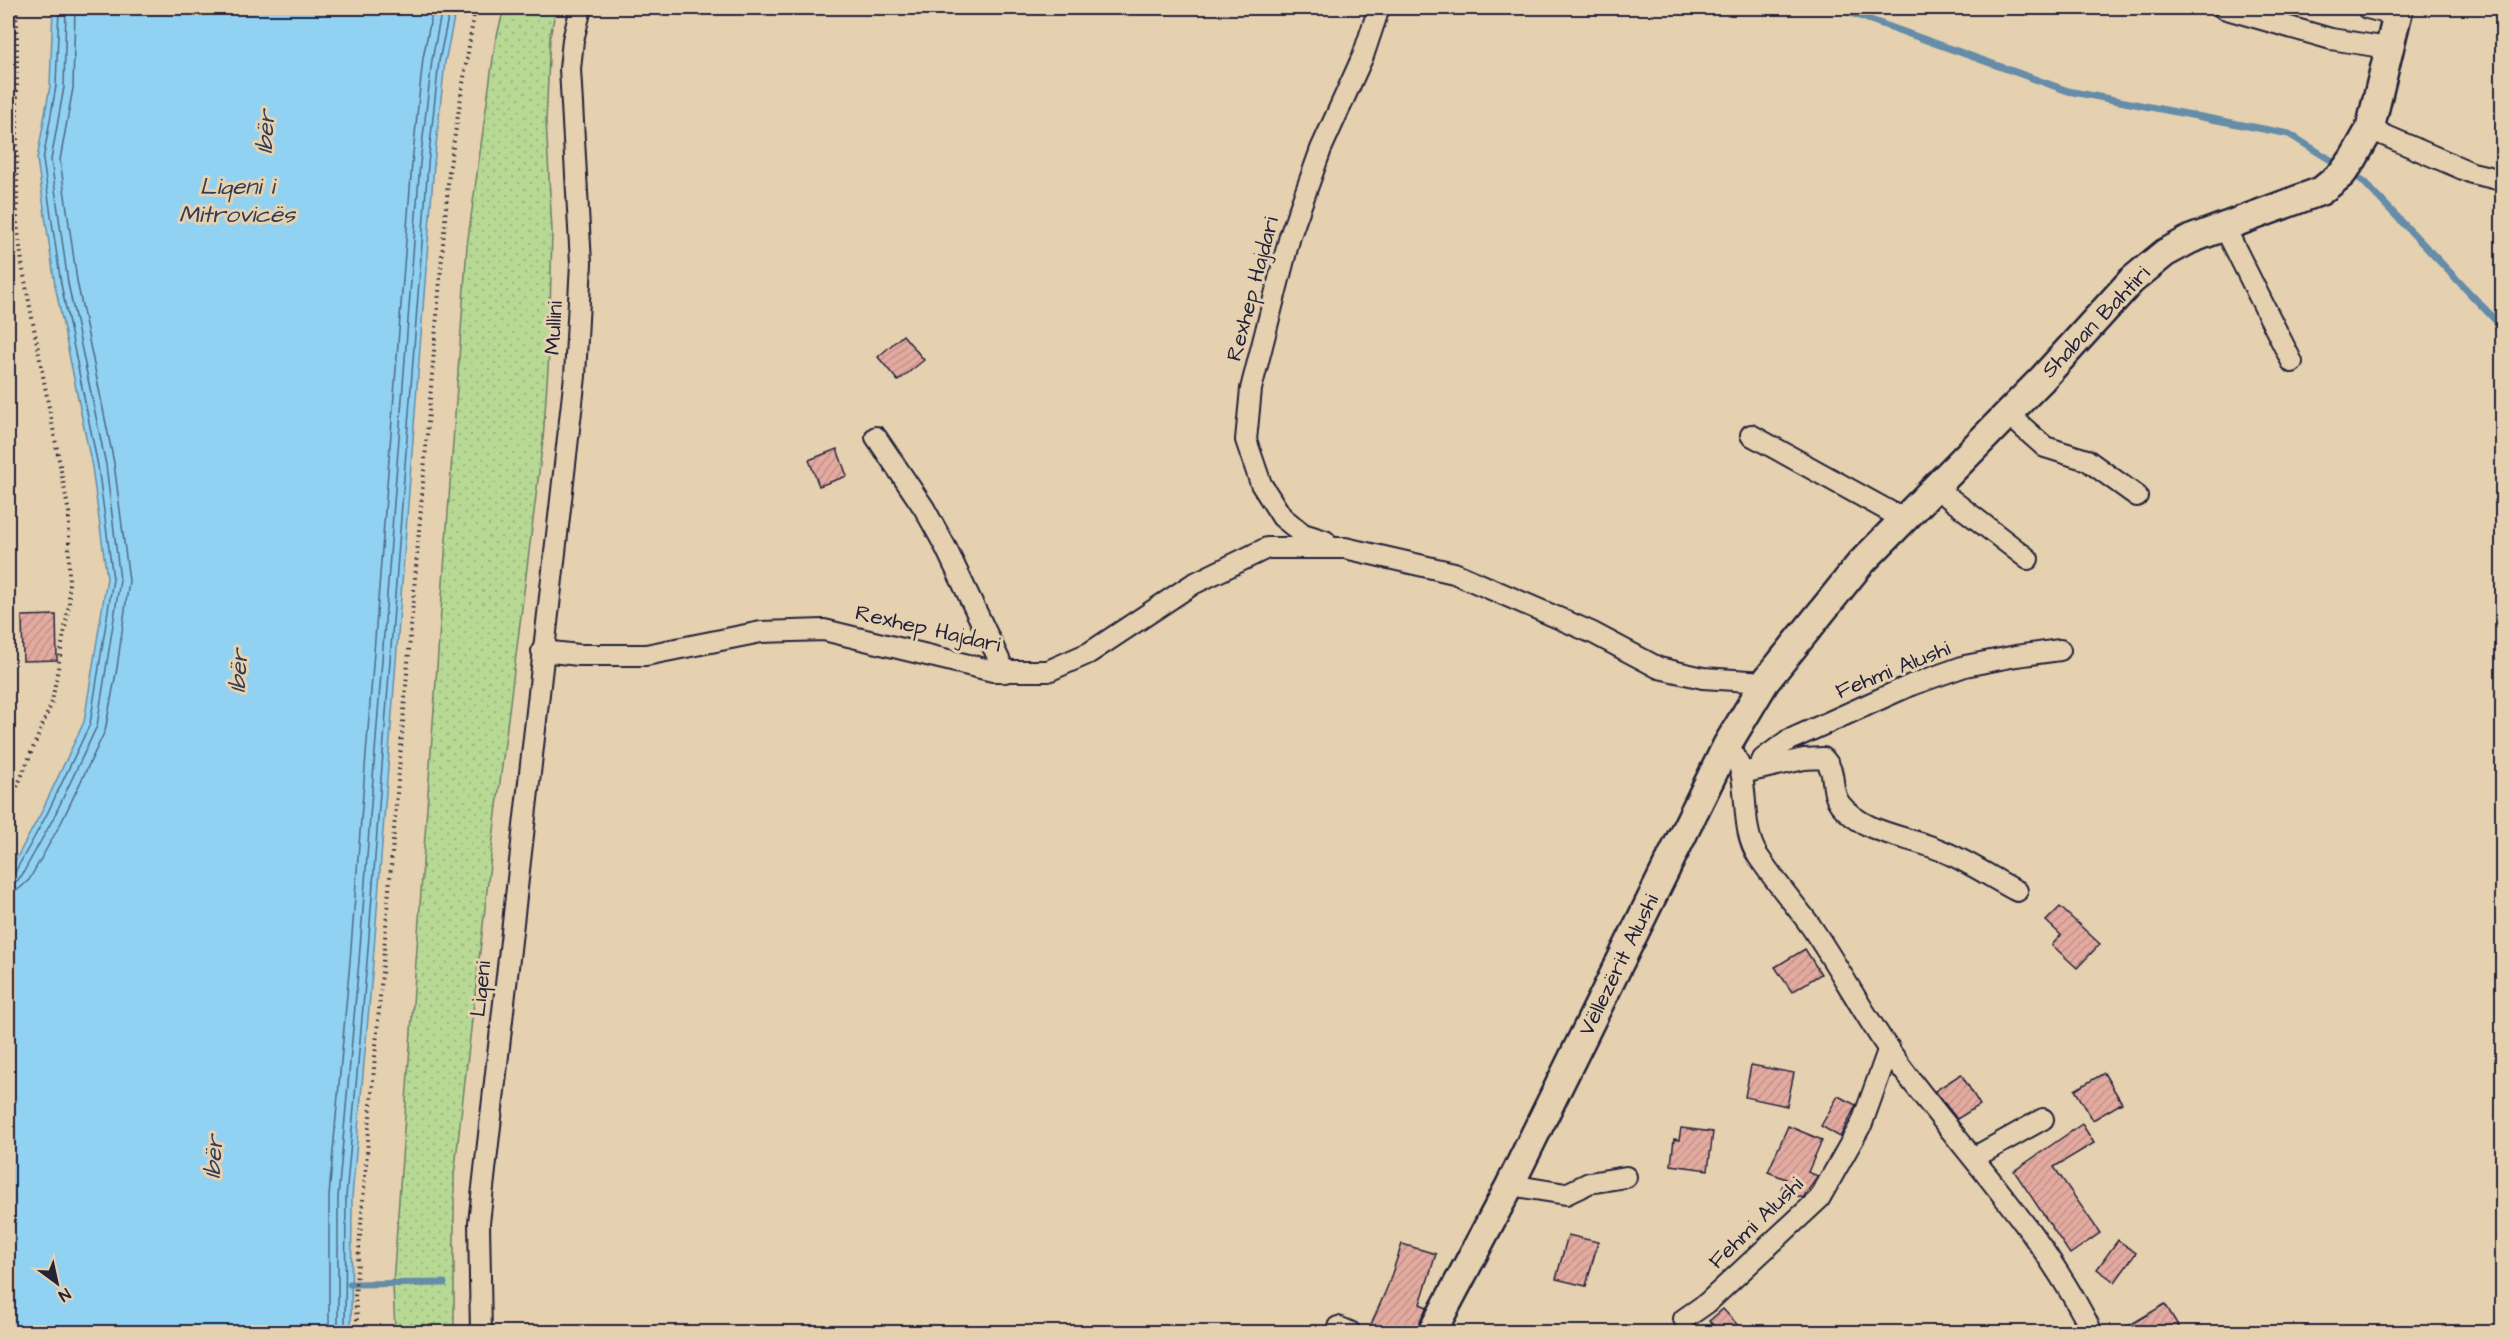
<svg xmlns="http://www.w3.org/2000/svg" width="2510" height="1340" font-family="'Architects Daughter',sans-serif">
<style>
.park{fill:url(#park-dots);stroke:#6c7e68;stroke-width:1.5}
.water{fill:#91d2f2;stroke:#658ca9;stroke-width:1.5}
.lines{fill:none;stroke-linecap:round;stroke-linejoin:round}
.shore{stroke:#4e6884;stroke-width:1.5}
.stream{stroke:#658ca9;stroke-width:7}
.building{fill:url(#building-hatch);stroke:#22223b;stroke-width:1.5}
.street-casing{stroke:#22223b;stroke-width:24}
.secondary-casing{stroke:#22223b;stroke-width:32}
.path{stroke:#22223b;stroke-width:4;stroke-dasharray:1.5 4.5;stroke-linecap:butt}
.street{stroke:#e5d0af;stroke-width:20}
.secondary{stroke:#e5d0af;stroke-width:27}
.labels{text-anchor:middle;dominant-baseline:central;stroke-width:6;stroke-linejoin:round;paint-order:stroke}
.street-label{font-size:22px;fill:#22223b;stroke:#e5d0af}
.water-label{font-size:24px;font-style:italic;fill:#333c56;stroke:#e5d0af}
</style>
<defs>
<pattern id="park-dots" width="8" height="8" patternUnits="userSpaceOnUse" patternTransform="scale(1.5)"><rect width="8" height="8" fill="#b7d994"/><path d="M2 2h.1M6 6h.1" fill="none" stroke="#9dba80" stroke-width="1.8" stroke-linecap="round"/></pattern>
<pattern id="building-hatch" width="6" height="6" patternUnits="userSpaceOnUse" patternTransform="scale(1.5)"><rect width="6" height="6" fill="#e3aaa0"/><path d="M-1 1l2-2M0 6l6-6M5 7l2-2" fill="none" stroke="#c2928b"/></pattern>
</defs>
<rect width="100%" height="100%" fill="#e5d0af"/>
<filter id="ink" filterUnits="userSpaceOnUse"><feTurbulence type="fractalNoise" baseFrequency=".0167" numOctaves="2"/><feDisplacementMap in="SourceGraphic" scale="12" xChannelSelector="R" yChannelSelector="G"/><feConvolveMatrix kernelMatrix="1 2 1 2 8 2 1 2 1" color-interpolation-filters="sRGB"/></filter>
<g filter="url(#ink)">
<path class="park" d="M504 8H556L550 37 546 121 552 231 549 354 543 440 494 830 454 1176V1332H395L393 1284 467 246 495 44Z"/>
<path class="water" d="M53 8H456L445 62 434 164 373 962 352 1197 351 1332H8V874L41 813 84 722 107 578 92 467 55 285 37 159 50 86Z"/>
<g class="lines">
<g class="shore">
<path d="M8 875 15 872 46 816 90 724 113 579 98 466 61 284 43 160 56 86 59 8"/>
<path d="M8 883 17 881 22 875 53 819 97 726 120 580 106 465 68 283 51 160 64 87 66 8"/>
<path d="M8 892 19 889 29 880 61 823 105 731 117 668 129 581 114 463 77 281 60 160 73 88 75 8"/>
<path d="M329 1332V1196L350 961 412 163 423 58 433 8"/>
<path d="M338 1332V1197L359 961 420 163 432 60 442 8"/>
<path d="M345 1332 346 1197 367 962 428 164 439 61 450 8"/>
</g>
<g class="stream">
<path d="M1837 8 2068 91 2289 134 2342 167"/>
<path d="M2351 173 2362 180 2502 327"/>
<path d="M350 1284 444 1283"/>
</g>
</g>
<g class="building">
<path d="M903 335 924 360 898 381 878 357Z"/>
<path d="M837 449 847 476 819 486 809 460Z"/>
<path d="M56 615 57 660 23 661 22 616Z"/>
<path d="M2060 907 2100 944 2077 968 2052 945 2061 935 2046 921Z"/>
<path d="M1805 949 1821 974 1792 992 1775 967Z"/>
<path d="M1751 1065 1794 1073 1787 1106 1745 1097Z"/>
<path d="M2104 1073 2122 1103 2093 1120 2075 1090Z"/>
<path d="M1961 1074 1980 1105 1957 1119 1935 1091Z"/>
<path d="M1838 1096 1856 1105 1840 1137 1821 1126Z"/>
<path d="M2082 1124 2094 1143 2054 1167 2100 1233 2070 1254 2014 1171Z"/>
<path d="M1788 1126 1822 1140 1808 1172 1818 1176 1803 1198 1781 1189 1786 1179 1768 1172Z"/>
<path d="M1681 1128 1713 1132 1708 1170 1671 1165 1674 1139 1679 1140Z"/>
<path d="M1568 1235 1598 1242 1586 1286 1556 1279Z"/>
<path d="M2118 1240 2136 1253 2115 1282 2097 1269Z"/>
<path d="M1402 1244 1436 1254 1420 1304 1427 1307 1415 1332H1383L1370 1327 1387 1288Z"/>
<path d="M2165 1304 2182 1332H2118Z"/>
<path d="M1723 1309 1744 1332H1720L1709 1321Z"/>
</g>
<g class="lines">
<g class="street-casing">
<g id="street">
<path d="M2223 8 2331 39 2388 48"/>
<path d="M2367 8 2398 16"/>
<path d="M2370 129 2472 173 2502 180"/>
<path d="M2224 226 2292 362"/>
<path d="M2008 414 2045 447 2087 460 2137 496"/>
<path d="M1751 435 1905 520"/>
<path d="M876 437 924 508 945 546 1005 672"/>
<path d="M1935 487 2028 559"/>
<path d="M1325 541 1303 534 1282 517 1261 484 1246 440 1251 389 1290 236 1321 149 1363 56 1379 8"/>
<path d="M542 651 579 655H646L761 632 824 630 993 671H1048L1089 653 1193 584 1267 548H1345L1454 573 1593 633 1659 668 1703 678 1765 682"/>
<path d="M1727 745C1755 775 1736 822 1758 856 1774 880 1793 902 1810 925 1843 973 1869 1025 1904 1071 1969 1157 2044 1235 2092 1332"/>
<path d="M1759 768 1763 759 1787 741 1911 685 1965 666 2016 656 2060 650"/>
<path d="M1742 773 1804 759 1823 758C1838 772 1829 790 1840 804 1864 834 1907 836 1940 850 1966 860 1992 878 2017 891"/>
<path d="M1975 1157 2043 1119"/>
<path d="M1510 1185 1566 1194 1589 1183 1626 1177"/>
<path d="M1684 1319 1707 1303 1819 1199 1862 1123 1889 1048"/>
<path d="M1338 1327 1350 1332"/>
<path d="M481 1332 479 1223 575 376 581 263 570 69 573 40 581 8"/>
</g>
</g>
<g class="secondary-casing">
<path id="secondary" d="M1432 1332 1510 1185 1727 745 1765 682 1860 564 2042 379 2131 281 2165 253 2191 239 2321 191 2342 174 2353 159 2370 129 2399 8"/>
</g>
<g class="path">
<path d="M8 31 17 32"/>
<path d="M8 809 52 702 69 605V513L23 270 17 224V8"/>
<path d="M358 1332 355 1296 449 172 475 8"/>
</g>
<use href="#street" class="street"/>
<use href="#secondary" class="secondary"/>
</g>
</g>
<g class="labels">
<g class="street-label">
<text transform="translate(1253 289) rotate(-75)">Rexhep Hajdari</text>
<text transform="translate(2096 322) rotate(-46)">Shaban Bahtiri</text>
<text transform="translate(554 328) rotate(-87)">Mullini</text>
<text transform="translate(928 629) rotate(13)">Rexhep Hajdari</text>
<text transform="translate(1893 670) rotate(-22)">Fehmi Alushi</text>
<text transform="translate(1619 965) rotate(-64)">Vëllezërit Alushi</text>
<text transform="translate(481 989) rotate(-84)">Liqeni</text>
<text transform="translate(1756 1223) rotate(-44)">Fehmi Alushi</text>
</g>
<g class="water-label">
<text transform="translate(266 132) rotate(-87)">Ibër</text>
<text x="237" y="187">Liqeni i<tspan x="237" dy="28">Mitrovicës</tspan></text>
<text transform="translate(239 671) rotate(-87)">Ibër</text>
<text transform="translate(214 1157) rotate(-87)">Ibër</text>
</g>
</g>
<rect width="2510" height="1340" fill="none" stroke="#e5d0af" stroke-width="30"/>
<rect x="15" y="15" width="2480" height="1310" fill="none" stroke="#22223b" stroke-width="2" filter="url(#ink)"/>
<g transform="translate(57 1283) rotate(147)" stroke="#e5d0af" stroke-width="4.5" paint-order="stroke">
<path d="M0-4.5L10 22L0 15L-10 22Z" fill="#22223b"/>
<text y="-9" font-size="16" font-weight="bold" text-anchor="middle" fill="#22223b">N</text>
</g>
</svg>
